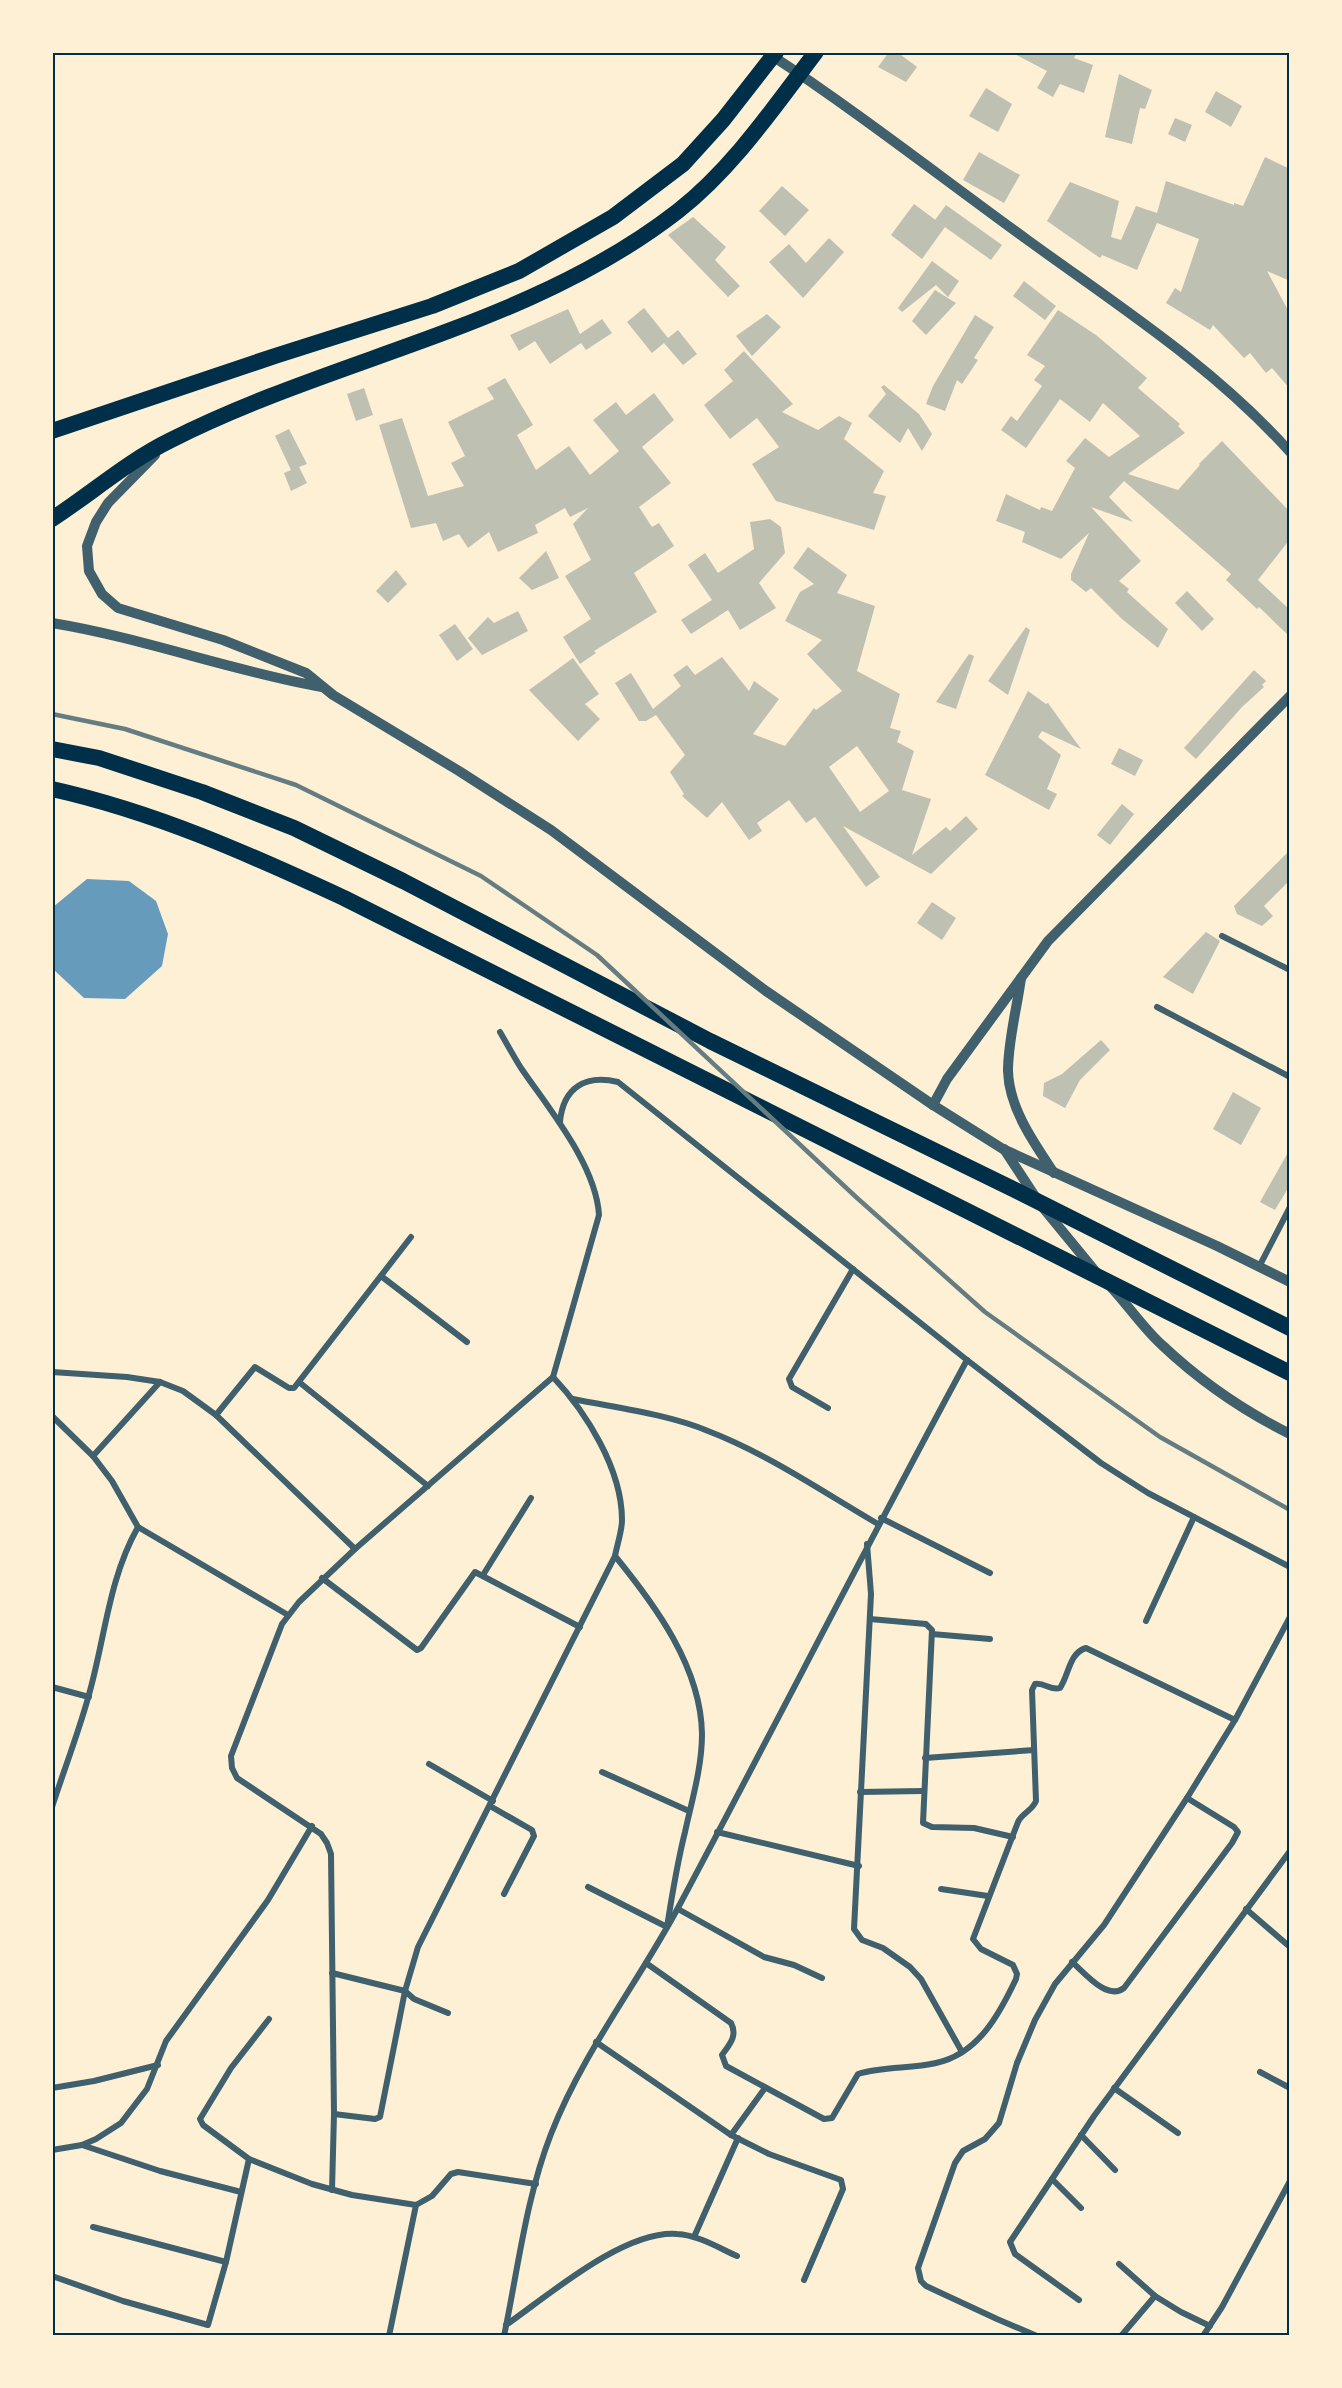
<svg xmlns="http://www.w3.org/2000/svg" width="1342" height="2388" font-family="Quicksand,sans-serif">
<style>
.water{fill:#669bbc}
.building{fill:#bec0b2;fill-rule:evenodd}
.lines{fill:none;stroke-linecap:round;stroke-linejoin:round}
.minor{stroke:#3f606c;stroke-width:6}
.tertiary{stroke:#3f606c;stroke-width:10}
.trunk{stroke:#003049;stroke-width:16}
.rail{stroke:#657d81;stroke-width:4.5}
.neatline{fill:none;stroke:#003049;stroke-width:2}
</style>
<rect width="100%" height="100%" fill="#fdf0d5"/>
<path class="water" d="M87 879 129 881 156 901 168 934 162 966 125 999 84 998 53 969V907Z"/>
<g class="building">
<path d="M889 52H897L917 67 906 82 878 67Z"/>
<path d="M1011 52H1077L1074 58 1093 65 1084 93 1060 84 1053 97 1037 88 1047 71Z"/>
<path d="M1119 74 1152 90 1145 109 1140 108 1132 144 1105 137Z"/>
<path d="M986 88 1012 104 998 132 969 116Z"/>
<path d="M1216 91 1242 106 1231 127 1205 112Z"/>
<path d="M1175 118 1192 125 1185 142 1168 134Z"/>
<path d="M979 152 1020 175 1004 203 963 180Z"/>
<path d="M1265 157 1290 169V281L1267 271 1290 314V389L1272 368 1266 373 1250 353 1244 358 1213 325 1210 330 1166 303 1175 288 1181 292 1199 239 1157 223 1137 270 1102 255 1100 258 1047 221 1070 182 1119 201 1111 237 1121 240 1136 206 1157 213 1166 181 1234 205V203L1243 206Z"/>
<path d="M782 186 809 210 785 236 759 211Z"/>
<path d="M914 204 945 227 922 259 891 235Z"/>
<path d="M946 205 1002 245 991 260 935 220Z"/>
<path d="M693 217 726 247 715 260 740 286 728 297 668 235Z"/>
<path d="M829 238 844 252 803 298 769 262 789 244 806 263Z"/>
<path d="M932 261 959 281 948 297 936 285 902 312 898 308Z"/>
<path d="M1024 281 1056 306 1045 320 1013 296Z"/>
<path d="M935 290 956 303 926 335 912 321Z"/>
<path d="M644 308 668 338 678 330 697 354 683 365 664 343 652 353 627 322Z"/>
<path d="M568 309 580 334 602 319 612 333 586 350 581 343 550 364 535 341 519 351 510 335Z"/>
<path d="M1058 310 1096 335 1147 378 1138 388 1180 424 1178 426 1185 433 1128 474 1178 490 1200 465 1199 464 1222 441 1290 512V539L1258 580 1290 610V637L1259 607 1257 609 1226 580 1231 574 1124 481 1109 497 1133 522 1091 507 1141 561 1119 581 1129 589 1127 592 1168 629 1158 648 1122 619 1091 588 1086 592 1071 580V574L1089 533 1061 559 1022 542 1025 532 996 521 1006 494 1040 510 1041 507 1052 511 1075 468 1066 461 1085 438 1109 457 1140 436 1103 403 1090 422 1060 399 1026 448 1001 430 1011 416 1017 421 1042 386 1034 380 1045 366 1027 355Z"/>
<path d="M767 314 781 327 752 356 736 336Z"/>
<path d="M975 315 994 327 974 358 978 360 962 384 957 380 945 411 926 404 933 386Z"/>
<path d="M744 351 793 404 782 412 818 430 839 416 852 423 844 439 884 471 873 493 886 496 874 530 776 501 752 464 779 447 757 418 730 439 704 405 733 381 724 370Z"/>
<path d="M505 378 533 425 517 435 536 470 569 446 590 475 619 451 593 420 616 402 626 415 654 393 674 420 642 447 671 483 639 507 652 527 659 523 674 546 634 573 657 612 594 651 596 653 580 664 563 637 591 619 565 576 591 560 573 524 588 508 570 517 565 508 535 525 538 533 498 552 489 532 468 548 459 534 443 541 436 523 411 528 379 425 402 418 428 496 464 486 451 463 465 456 448 422 494 399 487 388Z"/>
<path d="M884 385 919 414 932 434 922 451 908 428 900 443 868 416 886 394 881 387Z"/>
<path d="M364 388 373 415 356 421 347 394Z"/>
<path d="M289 429 307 464 299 467 307 483 291 491 284 473 291 470 275 436Z"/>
<path d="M770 519 781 527 785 553 759 583 776 608 740 630 728 610 691 634 681 620 712 600 688 565 705 553 718 573 754 549 750 522Z"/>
<path d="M808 547 847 575 837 593 875 606 857 671 900 694 890 728 901 731 897 742 914 751 902 790 931 799 912 855 946 827 950 831 966 816 978 829 931 874 843 826 880 877 866 887 815 817 806 823 789 800 757 823 762 831 749 840 722 802 707 818 682 796 684 794 670 772 685 755 656 715 646 721H639L615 683 631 673 653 709 681 686 673 675 687 665 695 675 722 657 749 691 754 681 779 699 753 734 785 746 814 708 816 710 842 691 807 654 822 640 785 621 800 592 814 584 793 568ZM857 746 889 791 860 812 829 767Z"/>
<path d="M546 551 559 578 532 590 519 578Z"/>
<path d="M396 570 407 584 388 603 376 591Z"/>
<path d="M1187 591 1214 619 1202 631 1175 603Z"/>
<path d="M518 611 528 631 482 655 468 638 488 617 494 623Z"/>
<path d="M455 624 473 649 457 661 439 635Z"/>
<path d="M1026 627 1030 630 1008 695 988 681Z"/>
<path d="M969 654 974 656 956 709 936 702Z"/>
<path d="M573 658 599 694 585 704 600 719 578 741 529 690Z"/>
<path d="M1254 670 1266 681 1262 685 1264 687 1242 707 1196 759 1184 748Z"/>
<path d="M1028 691 1046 704 1048 703 1081 749 1042 731 1038 737 1061 755 1047 789 1057 794 1049 810 985 775Z"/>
<path d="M1119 748 1143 760 1135 776 1111 764Z"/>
<path d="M1122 804 1134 814 1110 845 1097 835Z"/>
<path d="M1290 850V880L1264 906 1273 916 1262 926 1237 914 1234 906Z"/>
<path d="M932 902 956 918 942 940 917 923Z"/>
<path d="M1206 932 1220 941 1193 994 1163 977Z"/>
<path d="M1101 1040 1110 1050 1080 1080 1065 1108 1043 1096 1044 1083 1062 1074Z"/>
<path d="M1233 1092 1261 1108 1241 1145 1213 1129Z"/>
<path d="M1290 1149V1185L1275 1210 1260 1202Z"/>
</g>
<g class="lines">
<g class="minor">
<path d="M1222 936 1290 970"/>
<path d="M1157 1007 1290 1077"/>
<path d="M500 1032C507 1044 514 1057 521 1068 549 1109 596 1165 599 1215L553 1377"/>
<path d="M560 1122C563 1088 585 1074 618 1082L967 1360 1101 1463 1148 1493 1290 1567"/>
<path d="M1259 1267 1290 1207"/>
<path d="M381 1276 467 1342"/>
<path d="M52 1372 127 1377 160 1382 183 1391 216 1415 355 1549"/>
<path d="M299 1382 428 1486"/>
<path d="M573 1399C617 1408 667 1414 708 1431 768 1454 823 1492 878 1524"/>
<path d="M828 1408 792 1387 789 1379 853 1269"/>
<path d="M216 1415 255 1367 289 1388H294L411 1237"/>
<path d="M52 1416 93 1456 112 1481 138 1527 288 1615"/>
<path d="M93 1456 160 1382"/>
<path d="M881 1518 990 1573"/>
<path d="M867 1544 871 1594 854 1929 862 1940 883 1948 910 1967 921 1979 962 2052"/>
<path d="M483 1575 531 1498"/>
<path d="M322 1578 417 1650 421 1648 475 1572 580 1627"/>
<path d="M870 1619 926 1624 932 1630 923 1823 932 1827 974 1828 1013 1837"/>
<path d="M1146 1621 1194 1517"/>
<path d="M932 1634 990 1639"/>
<path d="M52 1687 89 1697"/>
<path d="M925 1758 1034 1750"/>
<path d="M429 1764 493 1801"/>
<path d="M602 1772 689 1811"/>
<path d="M860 1792 923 1791"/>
<path d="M490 1806 532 1830 534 1836 504 1894"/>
<path d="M52 1807C64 1770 78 1734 88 1698 105 1640 108 1580 138 1527"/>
<path d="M717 1832 859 1866"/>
<path d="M588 1887 667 1927C672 1895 677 1864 685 1832 692 1800 702 1767 702 1734 701 1667 655 1605 615 1556"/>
<path d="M941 1889 988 1896"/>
<path d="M678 1909 764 1957 794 1965 822 1978"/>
<path d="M1246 1909 1290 1947"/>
<path d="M1072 1962C1085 1973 1107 2001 1124 1988L1232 1843 1238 1832 1234 1827 1187 1798"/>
<path d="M646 1963 731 2023C738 2036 729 2045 722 2055L726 2066 824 2119 832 2118 858 2074C883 2066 911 2069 936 2063 978 2054 999 2015 1016 1979L1017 1974 1013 1965 981 1949 973 1939 1018 1822C1022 1813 1032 1811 1036 1801L1032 1690 1035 1684C1044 1682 1051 1691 1060 1688 1069 1675 1069 1653 1086 1648L1235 1720"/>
<path d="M332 1973 405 1991 414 1999 448 2013"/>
<path d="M269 2019 231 2068 200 2119 203 2125 249 2159 312 2184 352 2195 416 2205 432 2196 451 2174 458 2172 536 2184"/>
<path d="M596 2042 731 2135 769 2154 841 2180 843 2189 804 2280"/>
<path d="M1260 2072 1290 2088"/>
<path d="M52 2088 94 2081 158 2065"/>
<path d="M1114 2088 1178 2133"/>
<path d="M334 2114 375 2119 380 2117 405 1991 418 1947 615 1556C617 1545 622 1531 622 1520 622 1469 586 1412 553 1377"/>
<path d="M731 2135 765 2088"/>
<path d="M1081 2135 1115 2170"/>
<path d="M82 2145 160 2171 241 2192"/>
<path d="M52 2150 82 2145 96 2139 121 2123 147 2089 166 2041 268 1900 312 1826"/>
<path d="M1052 2179 1081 2208"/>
<path d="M332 2190 334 2114 331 1854 327 1843 321 1834 237 1778 232 1768 231 1756 282 1624 299 1602 355 1549 553 1377"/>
<path d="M93 2227 226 2262"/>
<path d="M694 2237 738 2138"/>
<path d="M1119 2264 1155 2296 1181 2312 1210 2326"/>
<path d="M52 2276 123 2301 208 2325 226 2262 249 2159"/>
<path d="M1079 2300 1015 2254 1010 2242 1094 2116 1290 1851"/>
<path d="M506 2325C549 2295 624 2230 677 2234 698 2235 719 2248 737 2256"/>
<path d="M389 2336 416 2205"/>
<path d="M504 2336C518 2269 526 2198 551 2134 583 2052 638 1983 679 1906 776 1724 869 1541 967 1360"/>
<path d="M1037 2336 997 2319 926 2286 921 2281 918 2268 955 2163 963 2151 985 2139 999 2123 1017 2063 1035 2020 1055 1984 1104 1925 1187 1798 1235 1720 1290 1617"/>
<path d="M1121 2336 1155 2296"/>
<path d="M1203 2336 1222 2307 1290 2181"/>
</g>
<g class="tertiary">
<path d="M768 53C858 112 942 178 1029 241 1120 307 1215 368 1290 452"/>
<path d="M155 455 108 503 96 522 87 546 89 571 102 594 118 608 223 640 306 673 333 695 459 771 551 830 766 991 933 1105 1003 1149 1217 1246 1290 1282"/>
<path d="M52 623C144 638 231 671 322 687"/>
<path d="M1021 978C1017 1008 1008 1041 1008 1071 1009 1108 1034 1143 1054 1173"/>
<path d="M933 1105 947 1079 1048 941 1290 696"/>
<path d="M1004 1149 1040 1204 1095 1271"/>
<path d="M1110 1286C1128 1305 1143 1328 1162 1345 1199 1380 1244 1411 1290 1434"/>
</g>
<g class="trunk">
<path d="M52 431 275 356 432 306 519 271 613 217 683 164 723 120 776 52"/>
<path d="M52 519C92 493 128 461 171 440 337 356 529 327 678 211 733 168 774 107 816 52"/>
<path d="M52 749 99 758 202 792 294 828 403 881 710 1041 1013 1189 1290 1328"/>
<path d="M52 789C155 812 249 854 344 898L1290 1373"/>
</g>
<path class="rail" d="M52 714 125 729 296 785 481 876 597 955 856 1197 985 1312 1160 1437 1290 1510"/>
</g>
<rect width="1342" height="2388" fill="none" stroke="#fdf0d5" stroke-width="108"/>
<rect x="54" y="54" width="1234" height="2280" class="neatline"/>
</svg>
